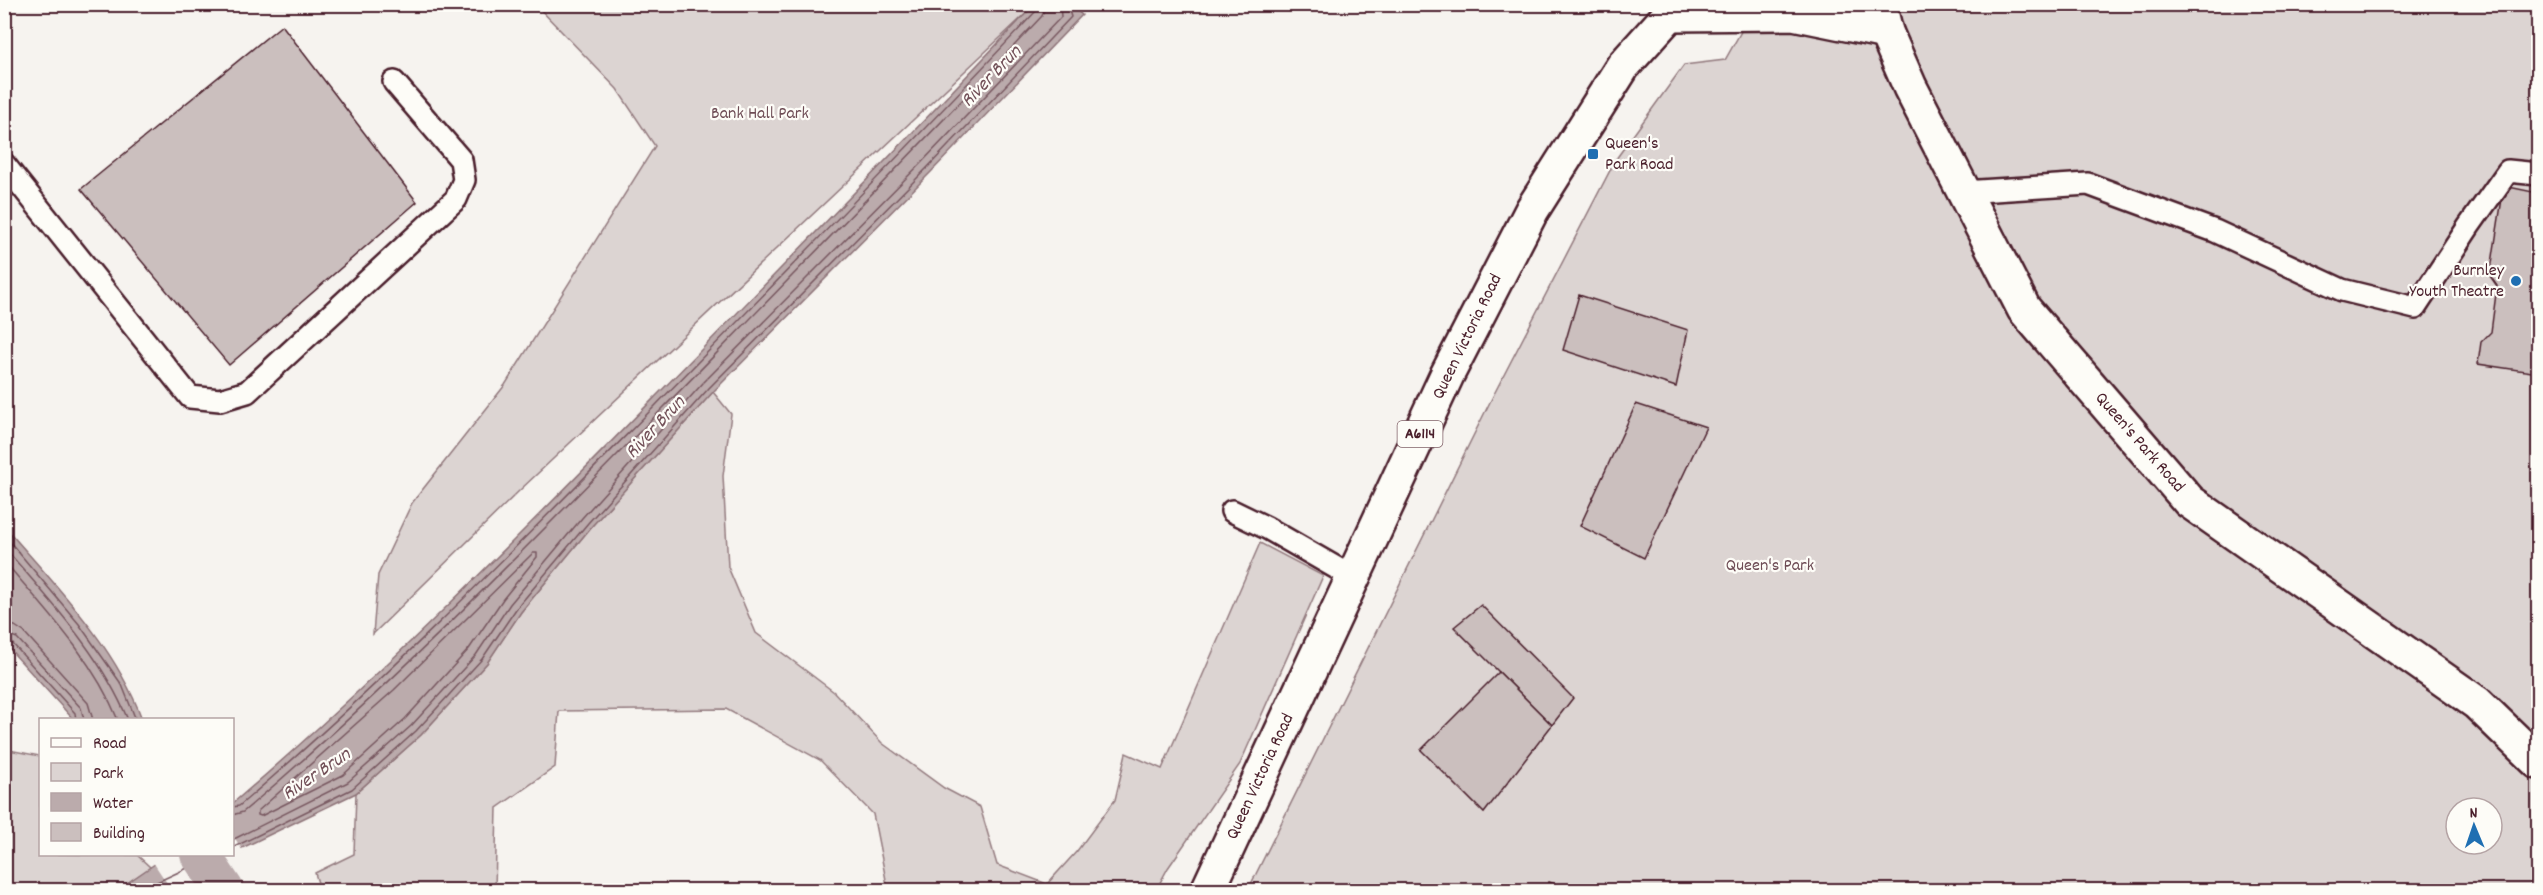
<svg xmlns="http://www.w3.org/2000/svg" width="2543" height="895" font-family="Dekko,sans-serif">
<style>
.green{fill:#dcd4d2;stroke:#937a7e;stroke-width:1.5;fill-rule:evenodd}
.water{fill:#bbabac;stroke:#8e7378;stroke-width:1.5}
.pier{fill:#f6f3ef}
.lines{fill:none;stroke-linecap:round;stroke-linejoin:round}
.shore{stroke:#77575f;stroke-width:1.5}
.canal{stroke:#bbabac;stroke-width:40}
.building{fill:#cbbfbe;stroke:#4a1f2b;stroke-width:1.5}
.lane-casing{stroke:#4a1f2b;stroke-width:26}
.secondary-casing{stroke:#4a1f2b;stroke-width:38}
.highway-casing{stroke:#4a1f2b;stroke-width:38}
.lane{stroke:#fdfcf7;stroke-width:21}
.secondary{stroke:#fdfcf7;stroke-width:33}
.highway{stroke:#fdfcf7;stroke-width:33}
.poi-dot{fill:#1f6fb2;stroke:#fdfcf7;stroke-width:2}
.labels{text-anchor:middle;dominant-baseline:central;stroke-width:4.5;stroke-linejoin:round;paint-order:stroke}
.shield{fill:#fdfcf7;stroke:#806168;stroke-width:1.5}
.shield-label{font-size:16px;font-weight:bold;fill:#4a1f2b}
.park-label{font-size:18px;fill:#6e4c55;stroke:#fdfcf7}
.poi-label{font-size:18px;fill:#4a1f2b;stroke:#fdfcf7;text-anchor:start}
.street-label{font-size:18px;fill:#4a1f2b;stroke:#fdfcf7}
.water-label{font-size:20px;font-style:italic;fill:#725058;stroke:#fdfcf7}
</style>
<rect width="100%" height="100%" fill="#f6f3ef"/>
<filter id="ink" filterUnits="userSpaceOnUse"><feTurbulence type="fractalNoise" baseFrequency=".0167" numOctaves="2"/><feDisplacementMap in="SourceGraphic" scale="12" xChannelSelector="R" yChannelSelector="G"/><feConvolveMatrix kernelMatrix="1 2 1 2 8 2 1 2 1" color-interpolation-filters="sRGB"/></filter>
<g filter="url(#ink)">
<g class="green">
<path d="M536 5H1035L519 491 373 634 378 575 412 503 505 385 655 146 617 89Z"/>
<path d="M1756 5H2538V890H1248L1493 396 1616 159 1684 65 1725 60ZM2456 808H2492V844H2456Z"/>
<path d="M713 392 731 414 723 476 728 567 756 633 834 692 882 743 944 788 980 807 997 865 1047 884 1077 851 1115 800 1126 753 1162 769 1260 543 1323 576 1240 764 1168 868 1156 890H888L873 814 820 760 726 709 559 711 555 767 497 808 495 890H320L315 873 354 854 356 793 421 735 487 663 521 612 592 526Z"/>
<path d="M4 749 40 756V854L137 855 151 868 117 890H5Z"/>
</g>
<g class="water">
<path d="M1034 5H1071L1082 15 931 172 713 392 592 526 521 612 487 663 421 735 356 793 155 890H117L168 855 232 854 233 803C382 676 518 537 655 397 782 267 910 137 1034 5Z"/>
<path d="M4 526C55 585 115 645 142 719H73L5 644Z"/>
</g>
<path class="pier" d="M233 835 244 853 169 886 153 862 163 854H232Z"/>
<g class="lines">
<g class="shore">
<path d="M4 535 79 624 122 685 136 720"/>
<path d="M4 547C50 601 101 654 128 720"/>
<path d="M533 553H537V557L503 599 469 649 405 719 343 775 261 816 258 815V811L394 690Z"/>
<path d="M4 561C46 610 93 659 118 720"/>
<path d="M4 624 15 626 24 632 88 703 93 720"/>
<path d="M4 633 17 638 81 708 84 720"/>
<path d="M4 641 12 643 75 713 76 720"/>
<path d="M232 807 239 806C386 681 520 543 655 406 783 275 911 145 1036 11L1038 4"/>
<path d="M232 815 243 812C392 686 528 546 664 407 791 277 918 148 1042 16L1046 4"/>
<path d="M232 840 348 782 411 726 476 655 510 604 582 518 703 383 922 162 1061 17 1060 4"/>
<path d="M232 848 352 789 416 731 482 659 516 609 588 523 709 388 927 168 1071 17 1067 4"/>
<path d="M154 890 157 882 218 854"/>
</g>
<path class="canal" d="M200 854 224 890"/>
</g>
<g class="building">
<path d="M282 25 417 202 229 365 81 189Z"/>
<path d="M2504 186 2538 193V373L2478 364 2481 342 2491 332 2497 286 2490 276Z"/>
<path d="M1579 295 1688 330 1676 387 1563 350Z"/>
<path d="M1636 404 1706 427 1644 558 1580 526Z"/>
<path d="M1481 605 1573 698 1552 725 1454 627Z"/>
<path d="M1499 672 1552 725 1484 813 1421 750Z"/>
<path d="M1549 882 1571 890H1546Z"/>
</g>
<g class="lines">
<g class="lane-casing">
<g id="lane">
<path d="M4 164 190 397 220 400 247 392 456 199 464 180 461 160 394 82"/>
<path d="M1963 192 2088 184 2215 231 2342 290 2415 308 2469 226 2508 171 2538 174"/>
<path d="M1232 511 1267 528 1354 578"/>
</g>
</g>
<g class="secondary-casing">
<g id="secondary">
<path d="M1879 4 1886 32 1910 87 2024 309 2189 501 2477 703 2538 762"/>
<path d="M1671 14 1793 13 1886 32"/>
</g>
</g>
<g class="highway-casing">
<path id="highway" d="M1208 890 1447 375 1532 210 1623 66 1679 4"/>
</g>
<use href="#lane" class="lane"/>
<use href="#secondary" class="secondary"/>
<use href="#highway" class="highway"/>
</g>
</g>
<g class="poi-dot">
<rect x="1587" y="148" width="12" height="12" rx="3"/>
<circle cx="2516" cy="281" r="6"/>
</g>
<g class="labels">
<rect class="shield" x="1397.5" y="421" width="45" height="26" rx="4.5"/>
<g class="shield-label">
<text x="1420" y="434">A6114</text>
</g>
<g class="park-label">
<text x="760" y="114">Bank Hall Park</text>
<text x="1770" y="566">Queen's Park</text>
</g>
<g class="poi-label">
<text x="1605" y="144">Queen's<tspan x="1605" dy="21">Park Road</tspan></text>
<text x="2504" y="271" text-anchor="end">Burnley<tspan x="2504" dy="21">Youth Theatre</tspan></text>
</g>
<g class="street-label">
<text transform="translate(1468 337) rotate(-64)">Queen Victoria Road</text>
<text transform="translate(2139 443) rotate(49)">Queen's Park Road</text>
<text transform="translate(1261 777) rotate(-65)">Queen Victoria Road</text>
</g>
<g class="water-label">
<text transform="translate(992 77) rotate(-46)">River Brun</text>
<text transform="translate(656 428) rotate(-47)">River Brun</text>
<text transform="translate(317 775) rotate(-34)">River Brun</text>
</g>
</g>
<rect width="2543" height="895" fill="none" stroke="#fdfcf7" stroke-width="24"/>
<rect x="12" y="12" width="2519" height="871" fill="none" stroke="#4a1f2b" stroke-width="2" filter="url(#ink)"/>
<rect x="39" y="718" width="195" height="138" fill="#fdfcf7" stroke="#b5a4a5" stroke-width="1.5"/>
<rect x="51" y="738" width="30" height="9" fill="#fdfcf7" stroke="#b5a4a5" stroke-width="1.5"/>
<text x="93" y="748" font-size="18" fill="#4a1f2b">Road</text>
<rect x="51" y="763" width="30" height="18" fill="#dcd4d2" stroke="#b5a4a5" stroke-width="1.5"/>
<text x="93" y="778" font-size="18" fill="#4a1f2b">Park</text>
<rect x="51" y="793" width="30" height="18" fill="#bbabac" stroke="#b5a4a5" stroke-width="1.5"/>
<text x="93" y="808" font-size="18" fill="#4a1f2b">Water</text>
<rect x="51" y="823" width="30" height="18" fill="#cbbfbe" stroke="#b5a4a5" stroke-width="1.5"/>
<text x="93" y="838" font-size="18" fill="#4a1f2b">Building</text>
<g transform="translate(2474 826) rotate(358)"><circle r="28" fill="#fdfcf7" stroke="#b5a4a5" stroke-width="1.5"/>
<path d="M0-4.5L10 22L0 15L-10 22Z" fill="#1f6fb2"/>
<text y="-9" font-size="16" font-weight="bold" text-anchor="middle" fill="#4a1f2b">N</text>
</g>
</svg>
